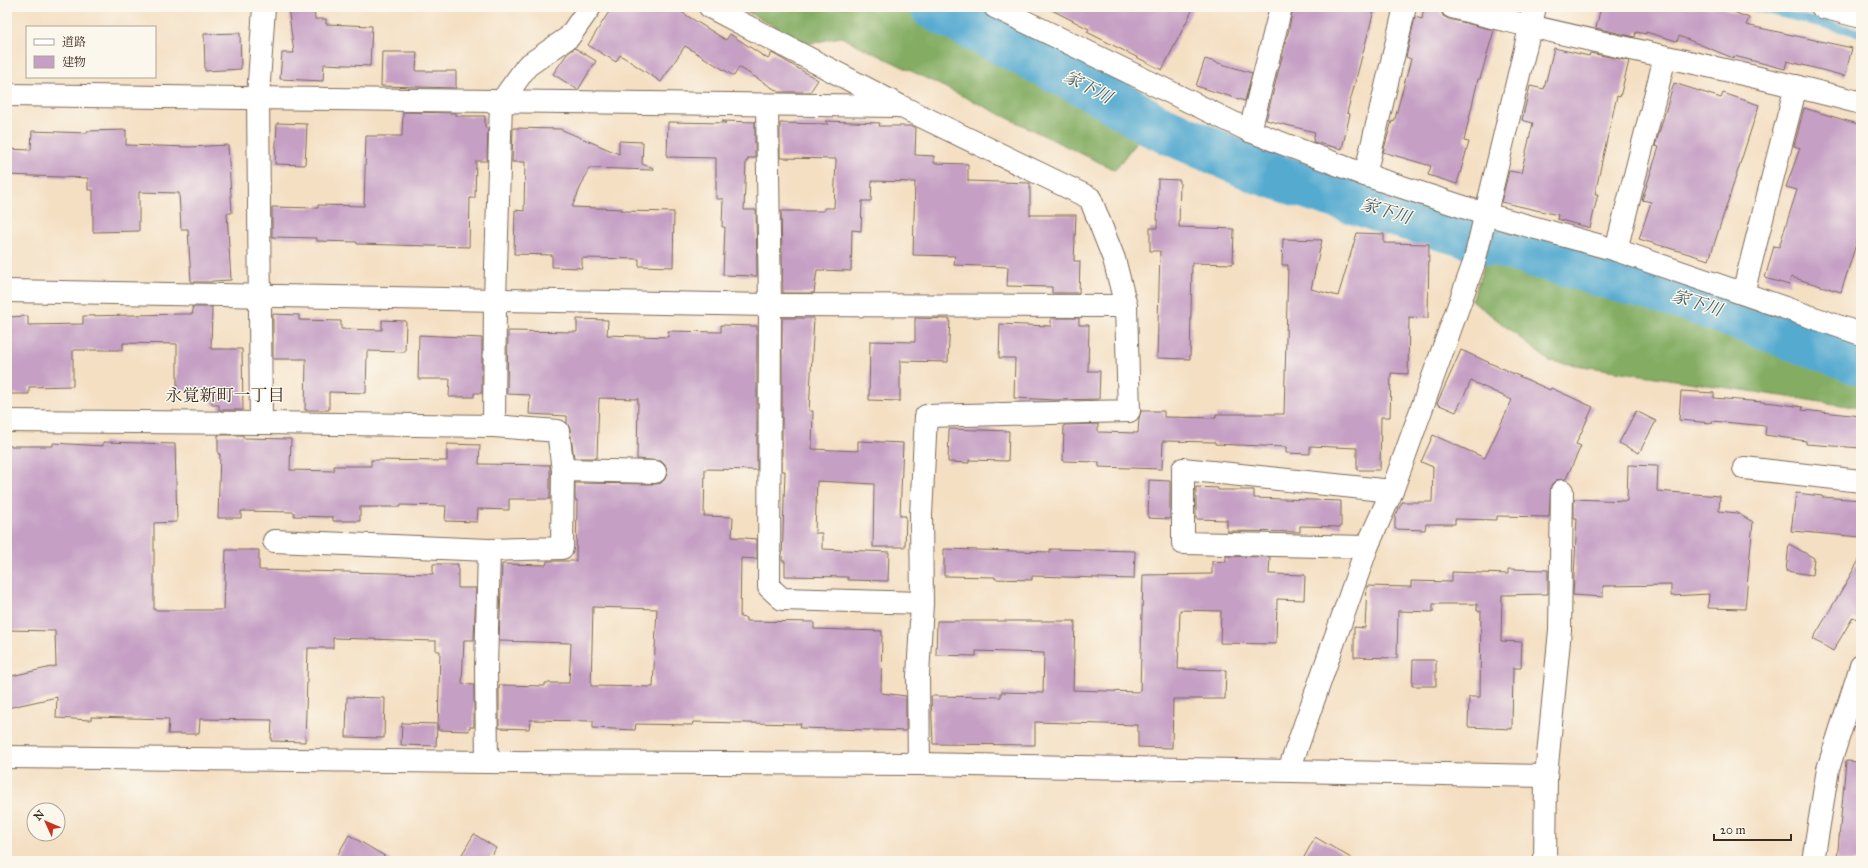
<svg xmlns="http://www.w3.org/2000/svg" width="1868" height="868" font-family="'IM FELL Great Primer','Noto Serif JP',serif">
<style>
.forest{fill:#84ad64;stroke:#606c41}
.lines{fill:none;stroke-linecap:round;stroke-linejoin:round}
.stream{stroke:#54aad0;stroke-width:8}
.river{stroke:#54aad0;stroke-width:46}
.building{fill:#c59fc4;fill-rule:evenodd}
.minor-casing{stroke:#7c6958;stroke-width:24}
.secondary-casing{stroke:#7c6958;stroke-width:24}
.minor{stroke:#fff;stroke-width:22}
.secondary{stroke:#fff;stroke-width:22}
.labels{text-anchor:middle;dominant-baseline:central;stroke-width:3;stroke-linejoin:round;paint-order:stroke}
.water-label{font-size:17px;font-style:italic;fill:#455d65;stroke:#fbf7ec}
.neighbourhood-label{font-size:17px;fill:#3b2a1e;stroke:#fbf7ec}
</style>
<rect width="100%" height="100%" fill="#fbf7ec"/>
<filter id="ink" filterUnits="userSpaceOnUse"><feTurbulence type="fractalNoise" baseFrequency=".025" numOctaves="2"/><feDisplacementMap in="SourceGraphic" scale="8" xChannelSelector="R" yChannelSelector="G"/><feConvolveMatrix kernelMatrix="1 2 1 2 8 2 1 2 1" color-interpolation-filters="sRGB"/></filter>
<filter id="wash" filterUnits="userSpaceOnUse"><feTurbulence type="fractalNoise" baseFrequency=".012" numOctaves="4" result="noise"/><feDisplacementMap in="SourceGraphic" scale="16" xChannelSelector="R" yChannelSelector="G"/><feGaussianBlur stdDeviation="0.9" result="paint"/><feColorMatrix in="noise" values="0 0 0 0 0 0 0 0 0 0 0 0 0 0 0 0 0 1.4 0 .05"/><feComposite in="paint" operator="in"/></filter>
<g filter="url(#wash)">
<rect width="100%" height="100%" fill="#f4dfc3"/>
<g class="forest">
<path d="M738 7H909L1146 129 1115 170 841 37 807 44Z"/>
<path d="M1490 249 1686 307 1861 371V408L1549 361 1472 300Z"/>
</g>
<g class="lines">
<path class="stream" d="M1753 7 1861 33"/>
<path class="river" d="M933 7 1094 89 1154 125 1259 171 1391 213 1694 301 1861 363"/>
</g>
<g id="blocks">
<g class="building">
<path d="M288 7H314L315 19H326V24L372 26 370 66 324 64 323 81 280 79 282 53H294Z"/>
<path d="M612 7H673L726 40 730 34 768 59 772 53 818 80 810 92H779L739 67 734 76 685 46 661 82 620 55 616 62 588 45Z"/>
<path d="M1046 7H1194L1162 70 1087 32 1089 29Z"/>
<path d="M1293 7H1375L1347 113 1350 114 1342 149 1313 142 1315 132 1266 120 1289 29Z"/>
<path d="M1424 7H1440L1443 16 1449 19 1494 30 1480 79H1478L1464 141 1469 142 1457 184 1428 175 1431 166 1383 152 1392 121 1394 122 1411 59 1406 57 1415 17 1422 19Z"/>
<path d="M1601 7H1721L1749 18 1746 25 1852 48 1845 76 1787 61 1785 69 1734 56 1733 58 1679 36 1677 41 1646 32V34L1636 32 1635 37 1596 28Z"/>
<path d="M240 33 241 69 205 71 204 34Z"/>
<path d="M575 48 596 61 578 90 553 74 567 54Z"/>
<path d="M1554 48 1589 56 1590 53 1629 61 1620 97 1617 96 1604 152 1595 194H1598L1590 228 1557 219 1558 215 1501 202 1509 171 1521 173 1533 123 1522 120 1530 86 1544 89Z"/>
<path d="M382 52H417L416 71H456V88L381 86Z"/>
<path d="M1205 59 1252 73 1245 101 1196 86Z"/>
<path d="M1674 83 1721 98 1723 93 1759 105 1709 260 1639 239 1651 202 1642 200 1659 147 1655 146Z"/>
<path d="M1804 108 1861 125V229L1841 292 1791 277 1789 285 1765 278 1774 246 1779 247 1797 190 1786 187 1800 148 1794 146Z"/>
<path d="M403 112 456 113V116H485V128H488L487 161H476L475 198H470L469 247 357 244V242L317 241V238L272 237V207L318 208V205L364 206 366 136H402Z"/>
<path d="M722 121 755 122V158H748V161H746L744 210H756L757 276 723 275 725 227H722L723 199H716V158L667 157 668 122 726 123Z"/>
<path d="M825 121 880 123 879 126H913L916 128 915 155 934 156V163L968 164V181L1030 183V215H1076L1074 261H1080L1079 293H1052V287L1007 286 1008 267 954 265 955 256 913 255 915 182 872 181 871 201H862L861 231 852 230 851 271 817 270 814 293H783L781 211H824V208H834L836 159 780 158V123L829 124Z"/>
<path d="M277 123 307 124 305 165 275 164Z"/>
<path d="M513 128 560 129 619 154V141L643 142 642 164 653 168 652 170 589 168 572 207 622 209V211L674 212 673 267 639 266V259L582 258V268L552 267V255L514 254 515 210 524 211 525 162H512Z"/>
<path d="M126 130V145L190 147 228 145 232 213H227L231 280 212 281V282H191L188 229H181L179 193 139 192V231L93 232V190H88V178L7 175V149L31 150 32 131 87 133V131Z"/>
<path d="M1158 179 1180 180 1179 227 1234 229 1233 264 1192 263 1190 359 1157 358 1160 251H1150V228H1157Z"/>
<path d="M1357 233 1384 234V243L1429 244 1428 318 1409 317 1408 374 1391 373 1390 417H1381L1380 470H1357V448L1310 446V454L1286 453V447L1215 444V442L1163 441 1162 469 1099 467V462L1063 461 1064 425 1098 424V432L1138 433 1139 418 1141 411H1164V417L1216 418V414H1284L1288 265H1282L1283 239 1322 240 1311 289 1338 296Z"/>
<path d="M192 307H212L211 349H242L243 410H219V405H212V391L177 392V344L123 343V350H73V386L29 387V394H7V317L28 316V325L83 324V316L184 314H193Z"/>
<path d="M273 314 299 315V320L341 321V329L382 330V320L406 321 405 352 367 351 366 393 329 392V410H305L306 359H273Z"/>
<path d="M782 318H814L809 411H813L812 449 858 451V441L903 443 900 516H906L905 547H873L874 484 817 481 815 533H822V549L889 552 888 581 848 580V577L785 576V561H782L785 471H782Z"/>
<path d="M915 318 950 319 948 362 900 361V401L869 400 870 341 915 342Z"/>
<path d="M1051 318H1079V325H1089L1088 371H1100L1099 399 1056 400 1014 398 1015 358H999L1000 324 1051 326Z"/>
<path d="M577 319 608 320 607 335 668 337V331L721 332V325L757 326V470L705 469 704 516 733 517 732 537 757 539V559L741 558 740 617 746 618V621L814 622V629L882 631 881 693 906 696V731L800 728 801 724 693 722 692 725 636 724 635 730 593 728V721L530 720 529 729 499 728V685L545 686V683H569L571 643 499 641 502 564 546 565 547 561H576L577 500H575V483L655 484 661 483 665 479 667 473 666 466 661 461 637 459 638 399 599 398 597 458H574L570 429 567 423V416L529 414 530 395 507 394 508 331 577 332ZM593 607 657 609 653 687 591 686Z"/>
<path d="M419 335 482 338V393H474V397H449L450 379H418Z"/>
<path d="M1461 350 1550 390 1551 388 1593 407 1576 444 1581 446 1566 479 1556 480 1551 485 1549 517 1497 516V520L1455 519V524H1426L1425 530 1395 529V517L1402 502H1432L1433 467 1421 462 1433 435 1485 458 1512 400 1471 381 1456 412 1437 404Z"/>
<path d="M1681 391 1714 393V398L1774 403 1803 407 1802 410 1861 416V448L1806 444V441L1765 435 1766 426 1712 421V423L1679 420Z"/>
<path d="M1636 411 1656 421 1639 453 1619 443Z"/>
<path d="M949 429 1009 431 1008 461 969 460V463L948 462Z"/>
<path d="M218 435H243V438L291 439 290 470 334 471V466H371V460L447 461V444L480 445 479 464 550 465V499H509V510L478 509 477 522 445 521 446 506 400 505V507H360V521H333V517L294 516V512L241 511V518H218L220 454H218Z"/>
<path d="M103 442 175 444 177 522 154 523V610H224L226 550H259V570L433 574V564H458V588H476L474 640H464L462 684 474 685V727H469V731L438 730 440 651H436V641L333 638V648H308L305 742 271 741 272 720 200 719 199 734H168L169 719 91 717V720L56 718 57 697 7 708V677L56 666 55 631 7 630V446H53V443L103 446Z"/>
<path d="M1628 465 1658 466 1657 491 1720 496 1719 511 1737 513 1753 522 1745 609 1708 608 1709 594 1671 596V585L1603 586V597L1573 595 1577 518H1574V499L1627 501Z"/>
<path d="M1149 480 1170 481V519L1148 518Z"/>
<path d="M1196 487 1218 488V490H1254V498L1341 501V527L1300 526V532L1227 531V520L1196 519Z"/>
<path d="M1796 493 1822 496V497L1861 500V537L1791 531Z"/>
<path d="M1789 544 1814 558 1812 575 1786 571Z"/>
<path d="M944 549 1050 552V549L1135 551 1134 579 1032 576V580L995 579V577L944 576Z"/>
<path d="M1226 556 1270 557 1269 574 1305 575 1304 600 1277 599 1276 644 1220 643 1221 611 1180 610 1178 669 1226 670 1225 699H1173L1172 748 1138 747V725L1035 722V745L933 744 931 696 1001 697V692L1043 693 1044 653 976 651V656L936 655 937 621H1075L1073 690 1140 692 1143 575 1212 574V561L1226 562Z"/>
<path d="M1861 557V621L1853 617 1833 651 1813 639Z"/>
<path d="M1508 569 1548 570V594L1502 595 1501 641 1522 642 1521 668H1513L1512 729 1468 727 1469 697H1480L1481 611H1477V604H1433V612L1398 611 1397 658 1354 657V627L1365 628 1367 586 1411 587V581L1452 582V572L1508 574Z"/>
<path d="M1413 660H1436V686H1412Z"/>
<path d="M347 697 385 698 384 738 346 737Z"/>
<path d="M402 723 437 724 436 746 401 745Z"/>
<path d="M1846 761 1861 762V861H1837Z"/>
<path d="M474 834 496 848 489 861H458Z"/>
<path d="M349 835 393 861H334Z"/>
<path d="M1315 837 1356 861H1302Z"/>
</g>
</g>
</g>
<g filter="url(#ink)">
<use href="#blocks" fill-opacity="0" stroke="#7c6958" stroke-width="1"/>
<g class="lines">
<g class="minor-casing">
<g id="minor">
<path d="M710 7 900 106 1090 198 1114 259 1126 306 1129 411 926 416 921 515 922 603"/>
<path d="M995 7 1250 131 1365 175 1485 214 1616 250 1861 334"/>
<path d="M1452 7C1587 42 1726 67 1861 103"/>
<path d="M7 95 897 106"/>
<path d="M767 105 770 305 769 587 782 599 922 603 918 676 919 764"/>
<path d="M1250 131 1281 7"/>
<path d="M1365 175 1405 7"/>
<path d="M1616 250 1665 57"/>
<path d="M7 291 770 305 1126 306"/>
<path d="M1743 293 1796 86"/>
<path d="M7 421 261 423 258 97 264 7"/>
<path d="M261 423 494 426 558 431 563 470 562 548 489 550 274 541"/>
<path d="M494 426 495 300 501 102 527 66 569 37 590 7"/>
<path d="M1744 468 1861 481"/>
<path d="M563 470 655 472"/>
<path d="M1367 547 1183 543V469L1392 491"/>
<path d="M7 757 487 762 919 764 1546 776"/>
<path d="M487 762 486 668 489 550"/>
<path d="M1289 770 1367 547 1392 491 1474 263 1535 7"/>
<path d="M1545 861 1546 776 1560 630 1562 491"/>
<path d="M1813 861 1828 769 1861 666"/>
</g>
</g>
<g class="secondary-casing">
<path id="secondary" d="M1822 7 1861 17"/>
</g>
<use href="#minor" class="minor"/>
<use href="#secondary" class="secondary"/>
</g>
</g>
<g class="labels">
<g class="water-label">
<text transform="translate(1088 87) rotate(28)">家下川</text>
<text transform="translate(1386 211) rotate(17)">家下川</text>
<text transform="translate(1697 303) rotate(18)">家下川</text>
</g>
<g class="neighbourhood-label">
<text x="225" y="395">永覚新町一丁目</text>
</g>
</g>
<rect width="1868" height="868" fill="none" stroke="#fbf7ec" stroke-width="24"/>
<rect x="26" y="26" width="130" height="52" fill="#fbf7ec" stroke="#aea59a"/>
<rect x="34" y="39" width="20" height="6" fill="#ffffff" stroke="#aea59a"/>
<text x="62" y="46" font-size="12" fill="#3b2a1e">道路</text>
<rect x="34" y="56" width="20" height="12" fill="#c59fc4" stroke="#aea59a"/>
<text x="62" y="66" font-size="12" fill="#3b2a1e">建物</text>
<g transform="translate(46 822) rotate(314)"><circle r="19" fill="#fbf7ec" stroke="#aea59a"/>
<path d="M0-3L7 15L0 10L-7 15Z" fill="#c8321e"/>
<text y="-6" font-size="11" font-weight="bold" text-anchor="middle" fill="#3b2a1e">N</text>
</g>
<path d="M1714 834v6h77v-6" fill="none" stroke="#3b2a1e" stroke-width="2"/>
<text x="1720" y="834" font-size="12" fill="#3b2a1e" stroke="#fbf7ec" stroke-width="3" paint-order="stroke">20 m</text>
</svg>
